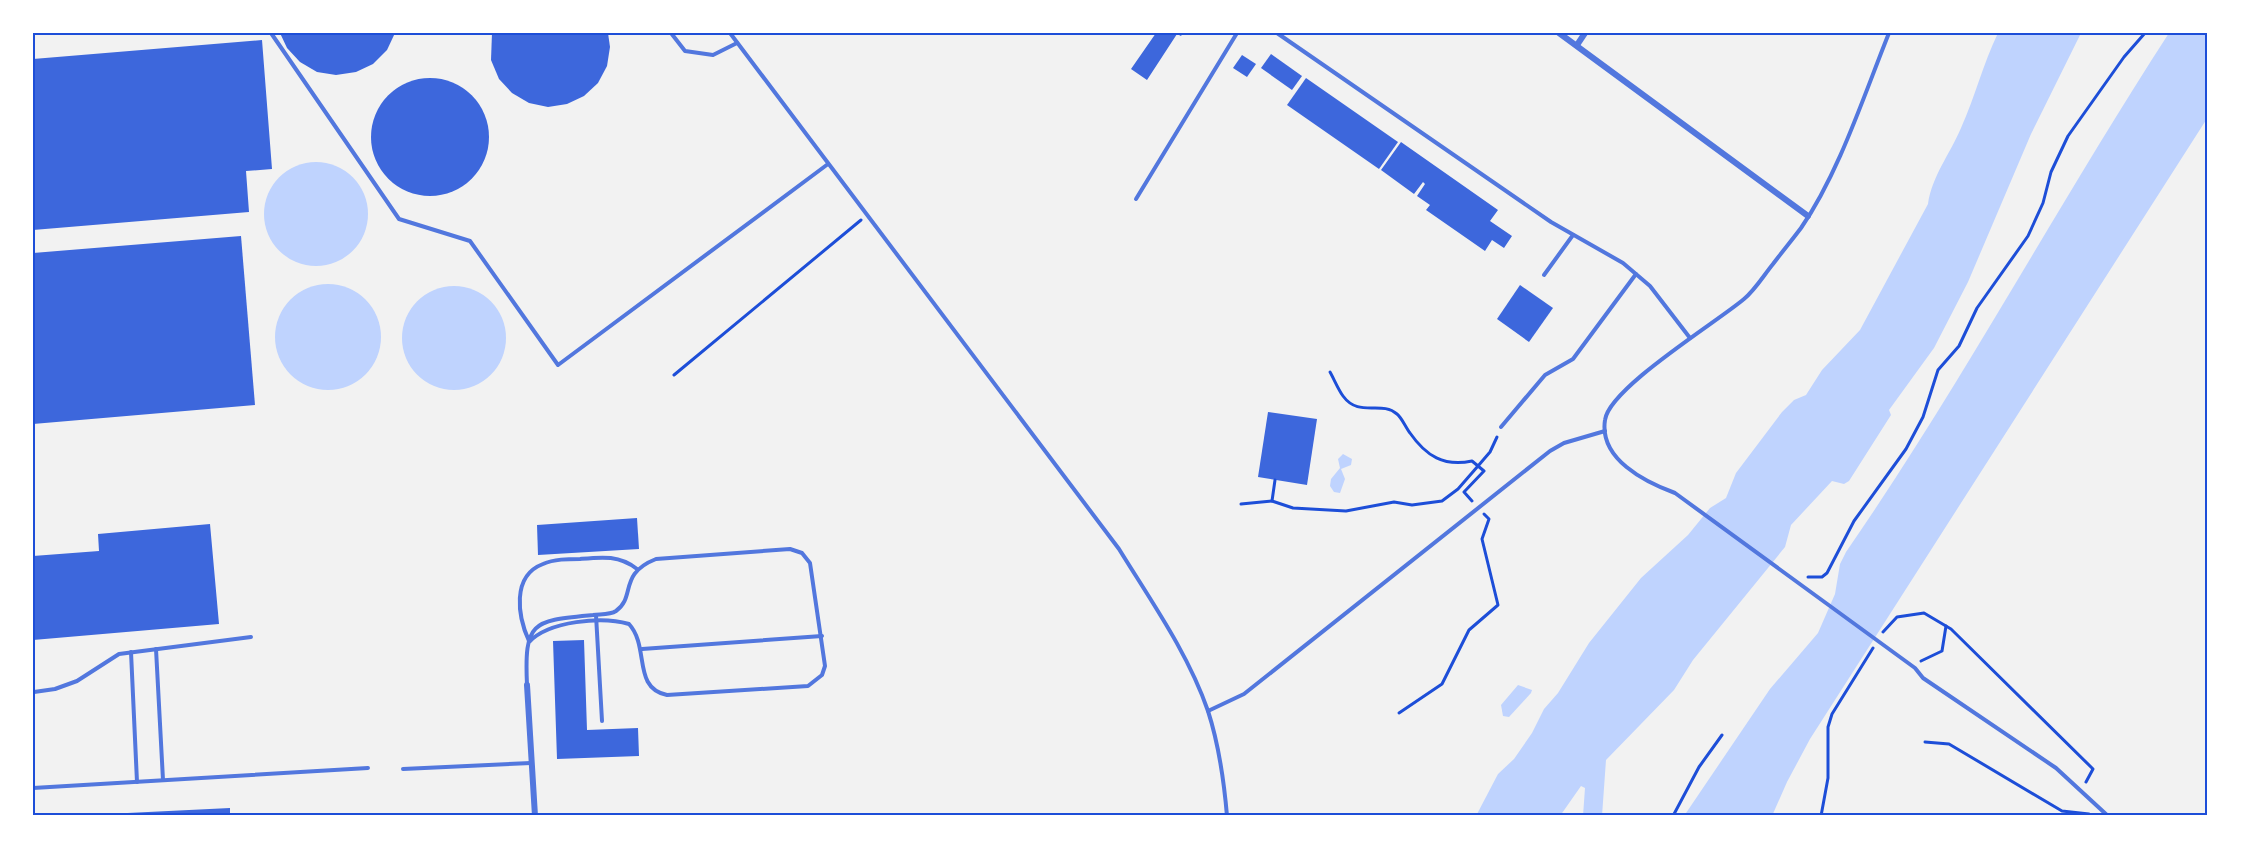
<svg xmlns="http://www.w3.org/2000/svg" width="2241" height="849" font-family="Inter,sans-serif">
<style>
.water{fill:#bfd3fe}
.building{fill:#3d67dc}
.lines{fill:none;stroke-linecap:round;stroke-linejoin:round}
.path{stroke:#1d4ed8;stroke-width:3}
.service{stroke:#5277de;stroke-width:4}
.minor{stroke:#5277de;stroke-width:6}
.neatline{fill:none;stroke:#1d4ed8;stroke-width:2}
</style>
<rect width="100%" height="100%" fill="#f2f2f2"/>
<g class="water">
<path d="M1998 33H2081L2031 134 1968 282 1934 348 1889 410 1891 415 1849 481 1844 484 1832 481 1791 525 1785 547 1693 660 1674 690 1606 760 1602 816H1583L1585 788 1581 786 1560 816H1476L1498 774 1514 759 1532 733 1544 709 1558 693 1589 643 1641 578 1688 535 1710 508 1726 498 1736 473 1782 412 1794 400 1806 395 1822 370 1860 330 1928 204C1932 176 1950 154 1961 128 1975 97 1983 64 1998 33Z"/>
<path d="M2169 33H2208V117L1810 739 1787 782 1772 816H1684L1770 689 1818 633 1835 594 1840 564 1846 552C1962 384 2058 204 2169 33Z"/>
<circle cx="316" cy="214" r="52"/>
<circle cx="328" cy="337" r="53"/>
<circle cx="454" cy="338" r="52"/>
<path d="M1343 454 1352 459 1351 465 1341 469 1345 479 1340 493 1334 492 1330 486 1331 479 1340 468 1338 459Z"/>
<path d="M1518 685 1532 690 1531 693 1509 717 1503 716 1501 705Z"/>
</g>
<g class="building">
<path d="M280 33H395L387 50 373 64 356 72 336 75 317 72 300 62 287 48Z"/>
<path d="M492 33H608L610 47 607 66 598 83 584 96 567 104 548 107 529 103 512 93 499 79 491 60Z"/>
<path d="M1156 33H1183L1181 36 1177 34 1147 80 1131 69Z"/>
<path d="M262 40 272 169 246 171 249 212 33 230V59Z"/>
<path d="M1271 54 1302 76 1292 90 1261 68Z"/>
<path d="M1242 55 1256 64 1247 77 1233 68Z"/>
<circle cx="430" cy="137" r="59"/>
<path d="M1306 78 1398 142 1379 169 1287 105Z"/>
<path d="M1401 142 1498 210 1490 221 1512 236 1504 248 1492 240 1485 251 1426 210 1430 205 1417 196 1425 184 1423 182 1414 194 1381 170Z"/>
<path d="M241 236 255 405 33 424V253Z"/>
<path d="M1520 285 1553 308 1529 342 1497 319Z"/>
<path d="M1268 412 1317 419 1307 485 1258 477Z"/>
<path d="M637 518 639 549 538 555 537 525Z"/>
<path d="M210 524 219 624 33 640V556L99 551 98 534Z"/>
<path d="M584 640 587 730 638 728 639 756 557 759 553 641Z"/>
<path d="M230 808V816H107V814Z"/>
</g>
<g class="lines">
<g class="path">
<path d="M1330 372C1334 379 1338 389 1343 396 1359 418 1381 400 1397 414 1402 418 1406 428 1410 433 1426 456 1444 467 1472 461L1478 466 1490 452 1497 437"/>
<path d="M674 375 861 220"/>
<path d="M1275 480 1272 501 1293 508 1346 511 1394 502 1412 505 1442 501 1458 489 1478 466 1484 471 1464 492 1472 501"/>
<path d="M1241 504 1272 501"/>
<path d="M1808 577H1822L1827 573 1854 521 1906 449 1923 417 1938 370 1959 346 1977 308 2028 236 2043 203 2051 172 2068 136 2124 57 2145 33"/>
<path d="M1883 632 1897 617 1924 613 1951 629 2093 769 2086 782"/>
<path d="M1921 661 1942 651 1946 626"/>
<path d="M1399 713 1442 684 1469 630 1498 605 1482 539 1489 519 1484 514"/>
<path d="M1925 742 1949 744 2062 811 2089 814"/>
<path d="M1673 816 1699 767 1722 735"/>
<path d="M1821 816 1828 778V727L1832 714 1873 648"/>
</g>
<g class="service">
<path d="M271 33 399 219 470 241 558 365 828 164"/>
<path d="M671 33 685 51 713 55 737 43"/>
<path d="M730 33 1119 549C1151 601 1188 653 1208 711 1219 745 1224 781 1227 816"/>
<path d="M1277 33 1551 222 1623 263 1650 286 1690 338"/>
<path d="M1889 33C1864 95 1839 173 1801 228 1792 240 1782 252 1773 264 1764 275 1755 290 1744 299 1717 322 1609 388 1605 420 1599 459 1645 482 1675 493L1915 668 1923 678 2056 768 2108 816"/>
<path d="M1136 199 1237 33"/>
<path d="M1544 275 1573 235"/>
<path d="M1501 427 1545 375 1573 359 1636 274"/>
<path d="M596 615 602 721"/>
<path d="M529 641C518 617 511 576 543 564 554 559 568 559 580 559 602 557 619 555 637 569"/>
<path d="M156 649 163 780"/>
<path d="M642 649 822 636"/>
<path d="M131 652 137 782"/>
<path d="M527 685C524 620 533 621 593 615 601 614 610 615 616 611 636 597 618 574 656 559L790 549 802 553 810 563 825 666 822 675 808 686 667 695C632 688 650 647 629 624 602 616 549 621 529 642"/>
<path d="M34 692 55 689 77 681 119 654 251 637"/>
<path d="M1208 711 1244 694 1550 451 1564 443 1605 431"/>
<path d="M403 769 531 763"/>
<path d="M33 788 368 768"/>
</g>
<g class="minor">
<path d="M1559 33 1808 216"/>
<path d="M1577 45 1585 33"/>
<path d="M527 685 535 816"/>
</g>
</g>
<rect width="2241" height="849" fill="none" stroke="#ffffff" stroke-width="69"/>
<rect x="34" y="34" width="2172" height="780" class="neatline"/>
</svg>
